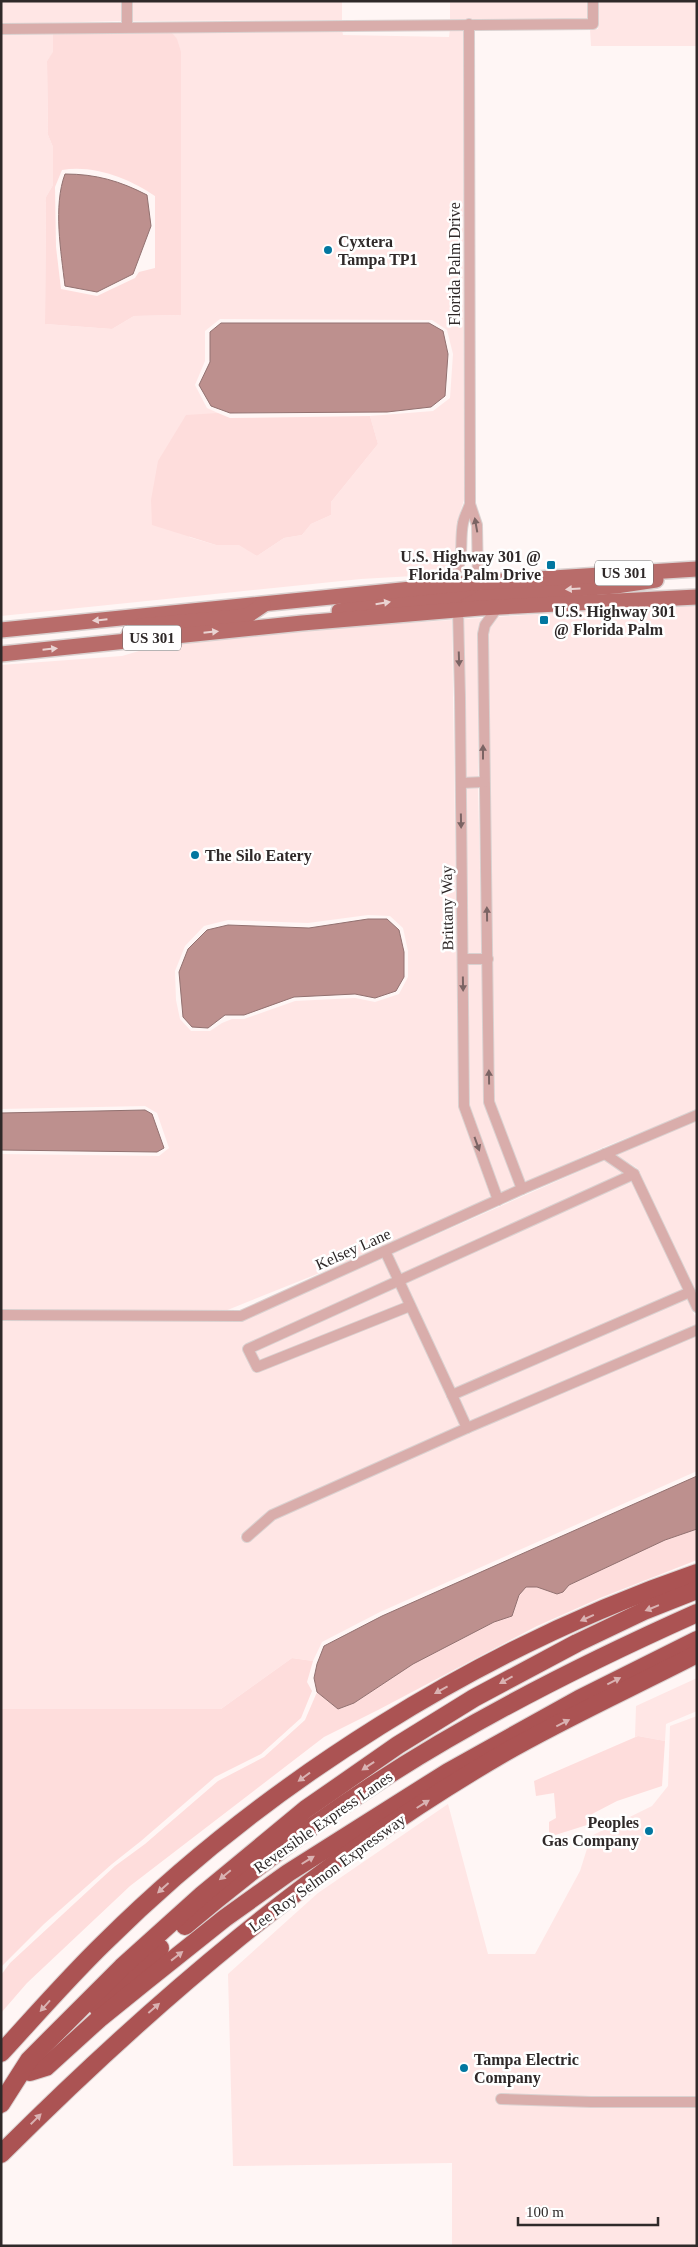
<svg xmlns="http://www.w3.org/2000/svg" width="698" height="2247" font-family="'Times New Roman',serif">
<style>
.built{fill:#ffe6e5;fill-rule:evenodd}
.green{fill:#fedddc;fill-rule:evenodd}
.water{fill:#bd908e;stroke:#927170}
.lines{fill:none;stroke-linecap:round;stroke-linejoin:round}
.street-casing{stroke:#dad1d0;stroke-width:12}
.primary-casing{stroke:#dad1d0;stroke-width:18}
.highway-casing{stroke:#dad1d0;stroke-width:20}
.street{stroke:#d9adab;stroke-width:10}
.primary{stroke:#b86c6a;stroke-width:15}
.highway{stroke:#ab5353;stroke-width:18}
.oneway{fill:#7b6464}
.oneway2{fill:#ead3d2}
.oneway3{fill:#d9b2b2}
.poi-dot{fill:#0277a0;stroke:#fff;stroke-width:2}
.labels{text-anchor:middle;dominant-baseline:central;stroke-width:5;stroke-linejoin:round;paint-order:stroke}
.shield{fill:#fff;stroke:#6d6969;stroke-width:1}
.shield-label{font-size:15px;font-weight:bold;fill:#2f2929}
.poi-label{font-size:16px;font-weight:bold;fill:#2f2929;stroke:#fff;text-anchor:start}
.street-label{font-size:16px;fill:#2f2929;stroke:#fff}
</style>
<rect width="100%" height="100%" fill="#fff6f5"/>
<g class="built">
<path d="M1 1H122V21L1 24Z"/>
<path d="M133 1H342V20L133 21Z"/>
<rect x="450" y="1" width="138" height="18"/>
<path d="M599 1H697V46H591L590 29H598Z"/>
<path d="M463 28 464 500 457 523 456 556 453 567 448 574 361 579 1 616V34L342 29 343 35 449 37 450 29ZM181 52V315L134 316 112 329 45 324 46 197 53 185V147L48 135 47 61 53 53ZM220 319 432 320 447 330 453 354 450 398 433 411 370 416 378 444 331 502V515L311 524 302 535 284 538 257 556 239 544 216 545 189 537 213 415 218 413 207 408 195 385 205 361V331Z"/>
<path d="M697 603V1110L604 1147 525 1183 495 1101 489 782 488 635 490 627 497 617Z"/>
<path d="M483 618 478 634V778H466L463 619Z"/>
<path d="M452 620 459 1106 491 1198 362 1256 225 1311H1V1154L159 1156 169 1148 157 1113 145 1106 1 1109V665L122 656 173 641 228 635ZM368 915 390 916 403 928 408 951V977L399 994 375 1002 355 998 295 1001 244 1019H232L222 1023 210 1031H191L180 1019 176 1000 175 971 185 946 204 926 228 920 308 923Z"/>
<path d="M478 787 482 955H468L466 788Z"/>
<path d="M468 964H482L484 1102 515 1187 501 1193 470 1106Z"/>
<path d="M697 1120V1294L637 1168 616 1155Z"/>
<path d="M605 1160 624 1173 402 1274 392 1254Z"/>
<path d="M632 1180 683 1290 455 1389 406 1283Z"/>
<path d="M382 1258 392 1279 245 1345 243 1352 252 1369 259 1371 407 1312 460 1425 270 1510 240 1536 247 1543 275 1518 470 1432 697 1335V1471L380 1612 322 1642 313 1661 292 1658 221 1709H1V1320L241 1321Z"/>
<path d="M396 1288 403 1303 259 1361 255 1352Z"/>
<path d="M687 1299 697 1320V1324L470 1421 459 1397Z"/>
<path d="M697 1678V1711L666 1724 665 1741 638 1736 635 1737 636 1706Z"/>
<path d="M697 1716V2246H452V2163L233 2166 228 1974 318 1893 448 1804 488 1954H535L580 1871 591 1836 652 1806 668 1786 670 1726Z"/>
</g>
<g class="green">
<path d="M172 33 177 39 181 52V315L134 316 112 329 45 324 46 197 53 185V147L48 135 47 61 53 52V34ZM62 170C93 164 131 179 155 196V268L139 272 135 278 97 296 61 289 56 247 55 187Z"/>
<path d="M218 413 230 418 370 416 378 444 331 502V515L311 524 302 535 284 538 257 556 239 545H216L152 525 151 500 158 461 186 415Z"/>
<path d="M697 1529V1560L600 1598 537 1626 378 1710 324 1737 130 1886 27 1983 1 2013V1975L10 1963 115 1866 145 1844 218 1781 264 1757 305 1720 317 1692 338 1709 354 1703 413 1664 494 1622 512 1616 519 1595 526 1587H537L557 1594 563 1592 569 1585 665 1540Z"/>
<path d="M292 1658 313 1661 307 1682 312 1691 301 1718 261 1754 215 1777 141 1841 112 1864 44 1924 1 1967V1709H221Z"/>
<path d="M638 1736 665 1741 662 1786 617 1801 592 1814 587 1825 549 1837V1822L556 1818 554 1793 536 1796 534 1781Z"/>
</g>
<g class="water">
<path d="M65 174C96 174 120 181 147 195L151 226 133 274 97 292 65 286C61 252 53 206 65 174Z"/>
<path d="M221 323H429L443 331 448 354 445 396 431 407 387 412 230 413 211 406 199 385 210 362V332Z"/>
<path d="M368 919H387L399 930 404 952V977L396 991 375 998 355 994 294 997 244 1015H225L208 1028 192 1027 183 1017 179 972 188 949 207 930 228 925 309 928Z"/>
<path d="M145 1110 152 1114 164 1148 157 1152 1 1150V1113Z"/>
<path d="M697 1476V1529L665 1540 569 1585 563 1592 557 1594 537 1587H526L519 1595 512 1616 494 1622 413 1664 354 1703 338 1709 317 1692 314 1678 317 1664 324 1646 382 1616Z"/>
</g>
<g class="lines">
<g class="street-casing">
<g id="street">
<path d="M127 1V26"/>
<path d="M469 24 470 504 477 525 478 583"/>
<path d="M1 29 593 24V1"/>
<path d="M442 584C469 567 458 548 463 523 464 517 468 510 470 504"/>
<path d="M498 607 485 625 483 634 489 1102 522 1189"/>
<path d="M458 610 460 698 464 1106 498 1200"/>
<path d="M461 783 484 782"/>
<path d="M463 959H488"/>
<path d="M385 1251 452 1395 690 1292 634 1174 605 1154"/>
<path d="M690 1292 697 1307"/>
<path d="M410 1306 257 1367 248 1349 634 1174"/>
<path d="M1 1315 241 1316 522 1189 697 1115"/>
<path d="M452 1395 467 1428 697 1330"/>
<path d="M247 1537 272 1515 467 1428"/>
<path d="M501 2099 591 2102H697"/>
</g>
</g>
<g class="primary-casing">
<g id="primary">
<path d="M459 609 474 598 493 595 616 586 656 580"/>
<path d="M339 611 386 602 451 597 472 586"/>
<path d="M1 630 471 583 697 569"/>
<path d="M126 641 131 631 140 626 247 616 263 605"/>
<path d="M1 654 302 623 480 608 697 597"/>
</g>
</g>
<g class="highway-casing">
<g id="highway">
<path d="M185 1926C245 1875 307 1828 373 1785 475 1718 585 1663 697 1613"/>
<path d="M98 2008 160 1948"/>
<path d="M1 2053C35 2016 68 1978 104 1943 265 1783 481 1647 697 1573"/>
<path d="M30 2072 46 2067 99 2019 146 1981 225 1918 288 1873 448 1772 579 1699 697 1640"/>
<path d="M1 2104 29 2060 122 1967 202 1895 306 1809 398 1745 474 1698 577 1643 644 1611 697 1590"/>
<path d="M1 2154C153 2002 318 1861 504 1753 567 1717 633 1687 697 1654"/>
</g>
</g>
<use href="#street" class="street"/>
<use href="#primary" class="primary"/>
<use href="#highway" class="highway"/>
</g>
<defs><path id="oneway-solid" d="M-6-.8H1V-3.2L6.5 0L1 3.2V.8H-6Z" transform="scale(1.25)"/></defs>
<g class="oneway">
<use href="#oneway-solid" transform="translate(476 525) rotate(-100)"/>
<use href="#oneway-solid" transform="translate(459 659) rotate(88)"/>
<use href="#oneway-solid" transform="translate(483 752) rotate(-90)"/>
<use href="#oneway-solid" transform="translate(461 821) rotate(89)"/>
<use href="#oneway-solid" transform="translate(487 914) rotate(-91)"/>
<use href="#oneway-solid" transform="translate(463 984) rotate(89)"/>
<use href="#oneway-solid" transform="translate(489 1077) rotate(-91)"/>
<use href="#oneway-solid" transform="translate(477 1144) rotate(70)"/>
</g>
<g class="oneway2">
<use href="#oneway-solid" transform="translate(573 589) rotate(176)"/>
<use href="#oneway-solid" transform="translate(383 603) rotate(-9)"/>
<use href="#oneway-solid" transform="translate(100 620) rotate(174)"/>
<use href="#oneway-solid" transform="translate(211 632) rotate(-6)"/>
<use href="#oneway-solid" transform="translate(50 649) rotate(-6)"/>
</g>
<g class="oneway3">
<use href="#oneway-solid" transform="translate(652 1608) rotate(158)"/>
<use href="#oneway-solid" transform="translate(587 1618) rotate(156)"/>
<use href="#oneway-solid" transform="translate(506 1680) rotate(151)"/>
<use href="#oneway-solid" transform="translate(614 1681) rotate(-27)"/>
<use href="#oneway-solid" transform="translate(441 1690) rotate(151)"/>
<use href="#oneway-solid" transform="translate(563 1723) rotate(-27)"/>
<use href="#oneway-solid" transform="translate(368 1766) rotate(146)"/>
<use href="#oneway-solid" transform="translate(304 1777) rotate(144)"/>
<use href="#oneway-solid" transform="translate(423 1804) rotate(-32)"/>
<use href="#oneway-solid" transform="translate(308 1860) rotate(-32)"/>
<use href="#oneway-solid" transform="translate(225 1875) rotate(140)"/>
<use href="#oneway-solid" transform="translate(163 1888) rotate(138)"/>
<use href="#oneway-solid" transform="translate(177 1956) rotate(-38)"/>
<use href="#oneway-solid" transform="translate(45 2006) rotate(132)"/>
<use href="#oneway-solid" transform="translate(154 2008) rotate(-41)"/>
<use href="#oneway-solid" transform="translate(36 2119) rotate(-45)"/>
</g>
<g class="poi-dot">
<circle cx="328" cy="250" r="5"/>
<rect x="546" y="560" width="10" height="10" rx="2.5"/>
<rect x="539" y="615" width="10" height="10" rx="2.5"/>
<circle cx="195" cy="855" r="5"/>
<circle cx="649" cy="1831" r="5"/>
<circle cx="464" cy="2068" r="5"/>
</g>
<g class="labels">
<g class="shield">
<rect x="595" y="560.5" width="58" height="25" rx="4"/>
<rect x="123" y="625.5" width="58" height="25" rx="4"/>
</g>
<g class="shield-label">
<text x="624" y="573">US 301</text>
<text x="152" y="638">US 301</text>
</g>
<g class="poi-label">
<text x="338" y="241">Cyxtera<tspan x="338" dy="18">Tampa TP1</tspan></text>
<text x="541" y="556" text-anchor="end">U.S. Highway 301 @<tspan x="541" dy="18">Florida Palm Drive</tspan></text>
<text x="554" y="611">U.S. Highway 301<tspan x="554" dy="18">@ Florida Palm</tspan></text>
<text x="205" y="855">The Silo Eatery</text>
<text x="639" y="1822" text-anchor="end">Peoples<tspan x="639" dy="18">Gas Company</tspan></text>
<text x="474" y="2059">Tampa Electric<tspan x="474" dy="18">Company</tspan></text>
</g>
<g class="street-label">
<text transform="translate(454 264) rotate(-90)">Florida Palm Drive</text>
<text transform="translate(447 908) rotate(-91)">Brittany Way</text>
<text transform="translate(353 1249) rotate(-24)">Kelsey Lane</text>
<text transform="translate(323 1822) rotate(-35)">Reversible Express Lanes</text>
<text transform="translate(327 1873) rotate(-36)">Lee Roy Selmon Expressway</text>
</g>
</g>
<rect width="698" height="2247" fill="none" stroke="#2f2929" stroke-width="5"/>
<path d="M518 2217v8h140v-8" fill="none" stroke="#2f2929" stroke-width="2.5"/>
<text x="526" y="2217" font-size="15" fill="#2f2929" stroke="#ffffff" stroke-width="4" paint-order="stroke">100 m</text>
</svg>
